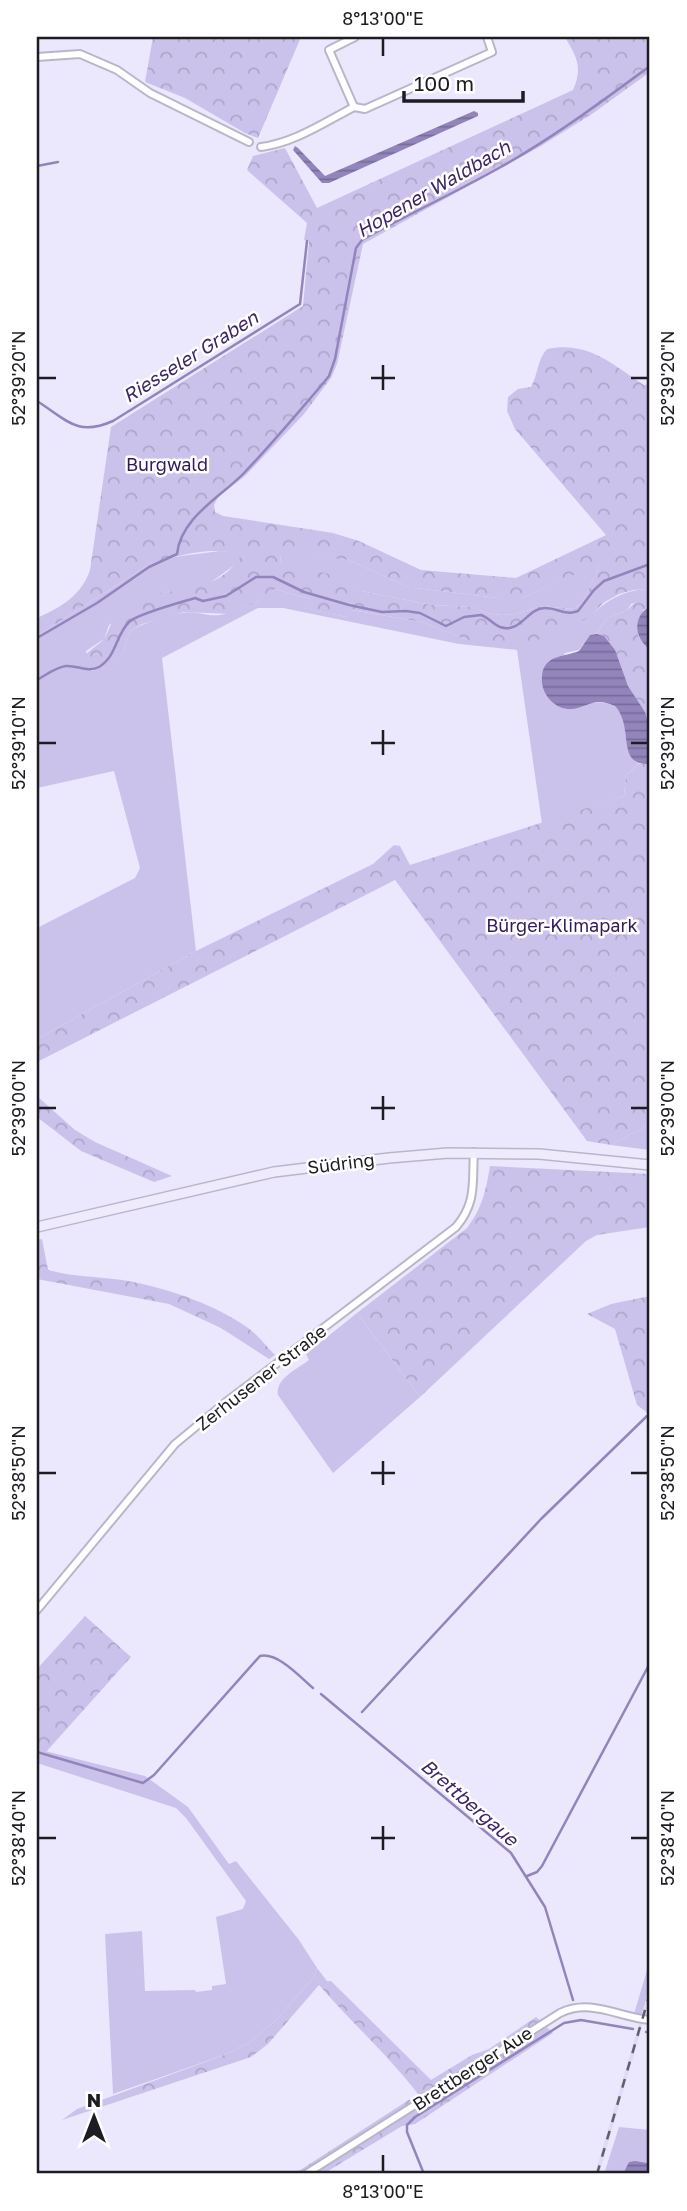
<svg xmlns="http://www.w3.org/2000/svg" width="687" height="2211" font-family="'Golos Text',sans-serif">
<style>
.built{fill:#e0daf6}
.grass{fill:#cbc2ec}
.forest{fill:url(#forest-crowns);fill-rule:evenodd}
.water{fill:url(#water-rules)}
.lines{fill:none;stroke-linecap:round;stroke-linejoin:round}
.stream{stroke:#9385bc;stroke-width:2.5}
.street-casing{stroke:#bab6ca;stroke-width:10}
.secondary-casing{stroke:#bab6ca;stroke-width:12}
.street{stroke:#fff;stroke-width:6}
.secondary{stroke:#efeafc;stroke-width:9}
.rail{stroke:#615f6a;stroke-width:2.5;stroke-dasharray:9 9;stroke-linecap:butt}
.ticks{fill:none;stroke:#1e1c23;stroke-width:2.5}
.labels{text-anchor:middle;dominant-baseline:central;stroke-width:5;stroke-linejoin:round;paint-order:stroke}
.park-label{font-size:18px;fill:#32195b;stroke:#fff}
.street-label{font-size:18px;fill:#1e1c23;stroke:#fff}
.water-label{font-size:19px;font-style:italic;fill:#3c2568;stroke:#fff}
.neatline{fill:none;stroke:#1e1c23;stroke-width:2.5}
.ticks-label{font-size:18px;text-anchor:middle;fill:#1e1c23}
</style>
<defs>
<pattern id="forest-crowns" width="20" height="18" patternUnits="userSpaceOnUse" patternTransform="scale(1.75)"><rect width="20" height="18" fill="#cbc2ec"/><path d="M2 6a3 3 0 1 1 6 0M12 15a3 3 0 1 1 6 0" fill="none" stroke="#aea6ca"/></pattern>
<pattern id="water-rules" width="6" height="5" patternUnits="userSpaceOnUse" patternTransform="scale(1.75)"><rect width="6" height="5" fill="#9385bc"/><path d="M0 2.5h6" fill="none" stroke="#776c98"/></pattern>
</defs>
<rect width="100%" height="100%" fill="#ebe7fc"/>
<path class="built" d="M650 1987V1999L599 2174H595Z"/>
<g class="grass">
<path d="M220 551 234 552 240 557 236 564 207 585 188 590 166 592 109 625 104 639 86 651 92 671 123 654 130 631C146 622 164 616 182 613 195 610 209 617 220 615 236 612 264 600 275 589L310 599 304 608 346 617 351 610 422 622 467 640 589 617C607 600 622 591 646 589H650V598L631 604 627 610 606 619 597 634 590 635 579 650 565 653 545 694C567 719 590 694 615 706 633 725 619 753 639 764L626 775 624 796 542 824 517 650 459 644 283 608H258L162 658 196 951 37 1039V928L135 878 140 868 114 771 37 788V636L148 565 166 558Z"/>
<path d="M285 552 349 560 408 587 498 598H522L594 565 599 567 582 603 574 609 541 606 516 614 502 615 486 613 474 607 431 605 361 591 281 563 280 555Z"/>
<path d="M650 1124V1150L611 1145Z"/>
<path d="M357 1313 420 1397 333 1473 278 1395C275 1379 297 1369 309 1360L306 1354Z"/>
<path d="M37 1749 145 1776 188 1807 229 1864 236 1861 299 1940 317 1968 314 1977 275 2021 249 2043 224 2055 113 2094 105 1934 142 1931 145 1991 195 1990 196 1992 212 1990V1986L226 1984 216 1917 243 1909 246 1901 186 1818 176 1808 37 1763Z"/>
<path d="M650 1960V1987L641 2016 634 2014Z"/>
<path d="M619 2127 650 2130V2174H604Z"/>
</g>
<g class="forest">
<path d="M153 37H301L258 138 245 133 185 98 145 82Z"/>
<path d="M565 37H650V72L592 114 541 146 363 244 337 364 331 378 304 414 245 476 218 497 214 505 215 512 223 516 333 533 359 541 421 570 516 578 606 535 515 429 507 411 508 397 518 389 531 387C538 375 537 360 547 349 589 341 611 364 644 385L650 384V589L633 590 619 594 603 603 590 617 547 638 513 644 467 640 422 622 352 610 346 617 303 608 310 599 275 589 266 597 231 614 184 612 142 624 130 631 123 654 98 669 86 670 80 663C87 650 94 649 103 640 110 631 112 616 122 607 126 604 132 602 137 600 173 585 215 596 240 557 223 543 168 557 148 565L37 636V618C60 608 82 595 90 570L111 427 303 306 309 241 304 240 307 223 247 170 253 156 285 148 317 208 573 90C583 67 577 58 565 37ZM285 553 349 560 408 587 498 598H522L594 566 599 567 582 603 574 609 541 606 516 614 502 615 486 613 474 607 431 605 361 591 329 574 281 563 280 555Z"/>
<path d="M650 598V606L643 610 638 635 643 644 650 650V731C644 713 636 703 628 686 620 669 613 652 604 636L597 634 606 619 627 610 639 599Z"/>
<path d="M639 764H650V1124L611 1145 587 1141 395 880 37 1062V1039L196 951 373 864 394 845 400 846 410 865 624 796 626 775Z"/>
<path d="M37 1096 75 1130 95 1142 172 1176 154 1182 81 1151 37 1117Z"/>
<path d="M490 1166 650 1174V1227L597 1235 586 1241 420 1397 357 1313 467 1228C482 1209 486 1190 490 1166Z"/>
<path d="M42 1239 48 1270C76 1278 105 1276 133 1282 172 1290 216 1305 248 1328 258 1335 266 1346 275 1355L269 1359 221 1328 169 1304 37 1279V1240Z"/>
<path d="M650 1296V1413L649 1414 637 1405 615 1329 587 1314 611 1304Z"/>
<path d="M85 1616 131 1657 46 1752 37 1749V1669Z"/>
<path d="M317 1968 327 1981H331L431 2080 472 2055 489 2049 536 2017 553 2033 415 2124 402 2126 323 2174H294L418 2094C388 2055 351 2022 319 1985L268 2044 251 2057 62 2120 77 2109 224 2055 249 2043 275 2021 314 1977Z"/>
</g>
<g class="water">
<path d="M474 111 478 113V116L329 183H322L293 150 295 146 298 148 325 176Z"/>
<path d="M650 606V650C634 638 632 617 650 606Z"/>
<path d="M597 634 604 636 615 650 628 686 645 712 650 731V764C615 766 635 728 615 706 610 704 605 702 599 702 590 702 582 708 572 709 557 710 544 698 542 683 540 654 562 658 579 651L590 635Z"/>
<path d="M635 2161 647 2163 650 2167V2174H623L629 2162Z"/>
</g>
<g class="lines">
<g class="stream">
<path d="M37 166 58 162"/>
<path d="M37 401C67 420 77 437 113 421L300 304 307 241"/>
<path d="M37 638 97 603 149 567 177 554C181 517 221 497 244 473 271 445 295 416 320 387L329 376 335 359 356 248 362 240C407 215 454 193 499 168 553 138 601 102 650 66"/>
<path d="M37 680C46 675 56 667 66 666 77 665 88 673 99 667 117 656 115 636 129 622 137 614 182 602 195 598L203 601 226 596 256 577H273L304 592 349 605 382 612 406 611 420 613 446 626 464 617 481 615C489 618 493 624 500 627 521 634 527 608 545 608 558 608 565 616 578 611L594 590 604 581 650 564"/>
<path d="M321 1694 511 1853 545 1907 573 2000"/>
<path d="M362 1712 541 1519 647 1416"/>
<path d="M37 1752 143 1783 154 1775 260 1656C278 1652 300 1677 313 1688"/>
<path d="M527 1876 537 1872 542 1866 650 1663"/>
<path d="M646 2032H650"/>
<path d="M424 2174 407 2132V2125L415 2117 564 2023 581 2020 633 2029"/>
</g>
<g class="street-casing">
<g id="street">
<path d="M37 57 80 54 117 70 150 93 249 142"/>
<path d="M354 107 329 50 355 37"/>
<path d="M261 147C294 143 325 122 354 107L365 109 492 52 487 37"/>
<path d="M37 1610 175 1444 226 1402 456 1227C477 1202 472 1183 474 1152"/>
<path d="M306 2174 560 2013C591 1998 618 2017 650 2020"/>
</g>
</g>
<g class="secondary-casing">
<path id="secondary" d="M37 1227 274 1172 389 1158 448 1153 539 1154 650 1165"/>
</g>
<use href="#street" class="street"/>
<use href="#secondary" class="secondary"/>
<path class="rail" d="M597 2174 650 1993"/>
</g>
<path class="ticks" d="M383 38V56M383 365V390M38 378H56M371 378H395M631 378H648M383 730V755M38 743H56M371 743H395M631 743H648M383 1096V1120M38 1108H56M371 1108H395M631 1108H648M383 1461V1485M38 1473H56M371 1473H395M631 1473H648M383 1826V1850M38 1838H56M371 1838H395M631 1838H648M383 2155V2172"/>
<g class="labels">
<g class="park-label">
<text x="167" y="464">Burgwald</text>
<text x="562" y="925">Bürger-Klimapark</text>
</g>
<g class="street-label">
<text transform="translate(341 1163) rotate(-7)">Südring</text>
<text transform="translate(261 1377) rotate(-38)">Zerhusener Straße</text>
<text transform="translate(472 2068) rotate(-33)">Brettberger Aue</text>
</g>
<g class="water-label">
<text transform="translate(433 188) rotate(-30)">Hopener Waldbach</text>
<text transform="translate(190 356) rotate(-32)">Riesseler Graben</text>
<text transform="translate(470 1802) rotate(41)">Brettbergaue</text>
</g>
</g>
<rect width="687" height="2211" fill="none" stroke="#ffffff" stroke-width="77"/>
<g transform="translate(94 2117)" stroke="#ffffff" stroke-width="5" paint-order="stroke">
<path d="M0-5L12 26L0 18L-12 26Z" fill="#1e1c23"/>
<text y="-10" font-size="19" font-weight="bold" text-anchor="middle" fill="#1e1c23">N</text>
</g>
<path d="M404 91v10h119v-10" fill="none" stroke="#1e1c23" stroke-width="3.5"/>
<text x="414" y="91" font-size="21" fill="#1e1c23" stroke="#ffffff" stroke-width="5" paint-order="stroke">100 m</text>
<rect x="38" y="38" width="610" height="2134" class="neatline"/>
<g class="ticks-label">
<text x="383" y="25">8°13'00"E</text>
<text transform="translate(19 378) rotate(-90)" y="6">52°39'20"N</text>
<text transform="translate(668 378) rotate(-90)" y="6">52°39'20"N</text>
<text transform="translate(19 743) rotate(-90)" y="6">52°39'10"N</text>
<text transform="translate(668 743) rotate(-90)" y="6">52°39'10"N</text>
<text transform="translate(19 1108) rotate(-90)" y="6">52°39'00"N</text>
<text transform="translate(668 1108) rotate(-90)" y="6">52°39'00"N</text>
<text transform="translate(19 1473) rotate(-90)" y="6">52°38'50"N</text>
<text transform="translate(668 1473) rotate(-90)" y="6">52°38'50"N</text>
<text transform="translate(19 1838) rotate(-90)" y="6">52°38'40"N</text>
<text transform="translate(668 1838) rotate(-90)" y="6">52°38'40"N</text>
<text x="383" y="2198">8°13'00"E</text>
</g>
</svg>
